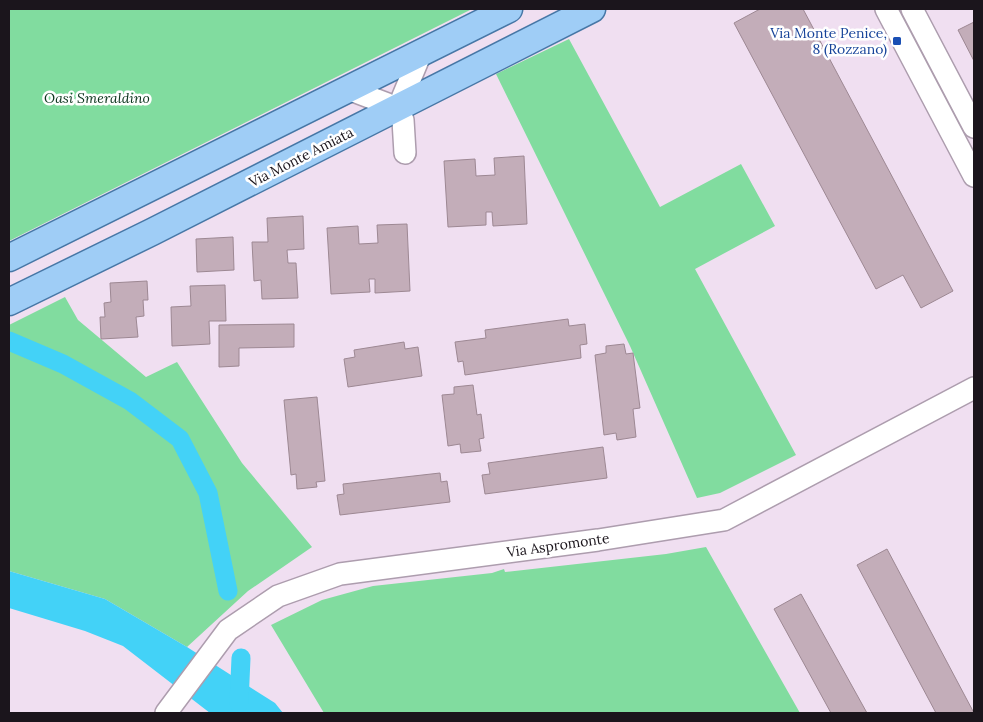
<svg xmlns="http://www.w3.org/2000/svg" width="983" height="722" font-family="Lora,serif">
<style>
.green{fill:#81dc9f}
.water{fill:#43d2f7}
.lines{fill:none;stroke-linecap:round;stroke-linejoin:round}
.canal{stroke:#43d2f7;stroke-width:19}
.building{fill:#c3adb9;stroke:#9d8893}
.minor-casing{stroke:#ad9dae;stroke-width:24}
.major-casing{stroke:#4777a6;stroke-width:29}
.minor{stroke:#fff;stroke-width:21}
.major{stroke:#9fcdf6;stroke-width:26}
.transit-dot{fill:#1a4fb4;stroke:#fff;stroke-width:2}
.labels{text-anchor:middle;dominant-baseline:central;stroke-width:5;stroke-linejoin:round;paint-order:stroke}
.transit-label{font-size:14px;fill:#164399;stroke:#fff;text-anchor:end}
.park-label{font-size:14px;font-style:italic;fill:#0a331b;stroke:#fff}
.street-label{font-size:14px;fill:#1b151c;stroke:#fff}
</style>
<rect width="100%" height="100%" fill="#f0dff1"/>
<g class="green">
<path d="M9 9H472L9 241Z"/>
<path d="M569 39 660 207 741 164 775 226 695 269 796 455 720 493 697 498 630 346 496 74Z"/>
<path d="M65 297 78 320 146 377 177 362 242 463 312 547 248 591 187 647 105 599 9 571V325Z"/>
<path d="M706 547 800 713H324L271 625 322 600 373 586 492 573 504 569 505 572 666 554Z"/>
</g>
<path class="water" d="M9 571 105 599 187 647 275 703 283 713H210L123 646 85 631 9 608Z"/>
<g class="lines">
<g class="canal">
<path d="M9 341 63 364 130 401 180 439 208 493 228 591"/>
<path d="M239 703 241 658"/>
</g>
</g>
<g class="building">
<path d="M760 9H803L953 291 921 308 903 275 876 289 734 23Z"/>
<path d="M974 22V61L958 30Z"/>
<path d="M524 156 527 224 493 226 492 212H486V225L448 227 444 161 475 159 476 176 495 175 494 158Z"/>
<path d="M303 216 304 249 287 250 288 263H296L298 298 262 299 261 280 254 281 252 242H268L267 218Z"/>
<path d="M407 224 410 291 375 293V279H369L370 292 331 294 327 228 358 226 359 244 378 243 377 225Z"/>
<path d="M233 237 234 270 197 272 196 239Z"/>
<path d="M147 281 148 300H143L144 316 136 317 138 337 101 339 100 317H105L104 303 111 302 110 283Z"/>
<path d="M225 285 226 321H209L210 344 172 346 171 307 191 306 190 286Z"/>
<path d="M568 319 569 326 585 324 587 344 580 345 581 358 465 375 463 361 458 362 455 342 486 338 485 330Z"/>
<path d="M294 324V347L239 348V366L219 367V325Z"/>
<path d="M404 342 405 349 418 347 422 376 348 387 344 359 355 357 354 350Z"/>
<path d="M624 344 626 354 633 353 640 408 633 409 636 437 617 440 616 433 604 435 595 355 606 353V346Z"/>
<path d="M473 385 477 415 481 414 484 438 479 439 481 451 461 453 460 444 448 446 442 395 454 394V387Z"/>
<path d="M317 397 325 481 316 482 317 487 297 489 296 474 291 475 284 400Z"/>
<path d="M603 447 607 478 485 494 482 475 490 474 488 463Z"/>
<path d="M440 473 441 482 447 481 450 502 340 515 337 495 344 494 343 484Z"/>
<path d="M887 549 974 713H936L857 565Z"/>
<path d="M801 594 867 713H831L774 609Z"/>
</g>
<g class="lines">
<g class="minor-casing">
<g id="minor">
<path d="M886 9 974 176"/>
<path d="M912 9 974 127"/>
<path d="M348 89 398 108"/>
<path d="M405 153 403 120 398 108 421 53"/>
<path d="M166 713 228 630 278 596 340 574 598 540 724 520 974 388"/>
</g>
</g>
<g class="major-casing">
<g id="major">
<path d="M9 258 509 9"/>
<path d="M9 302 152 232 592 9"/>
</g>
</g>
<use href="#minor" class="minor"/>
<use href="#major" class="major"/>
</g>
<rect class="transit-dot" x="892" y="36" width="10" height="10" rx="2.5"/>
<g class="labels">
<g class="transit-label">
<text x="887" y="33">Via Monte Penice,<tspan x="887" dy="16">8 (Rozzano)</tspan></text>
</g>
<g class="park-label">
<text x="97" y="98">Oasi Smeraldino</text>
</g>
<g class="street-label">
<text transform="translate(301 157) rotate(-27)">Via Monte Amiata</text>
<text transform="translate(558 545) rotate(-8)">Via Aspromonte</text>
</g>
</g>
<rect width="983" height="722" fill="none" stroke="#1b151c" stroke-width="20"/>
</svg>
